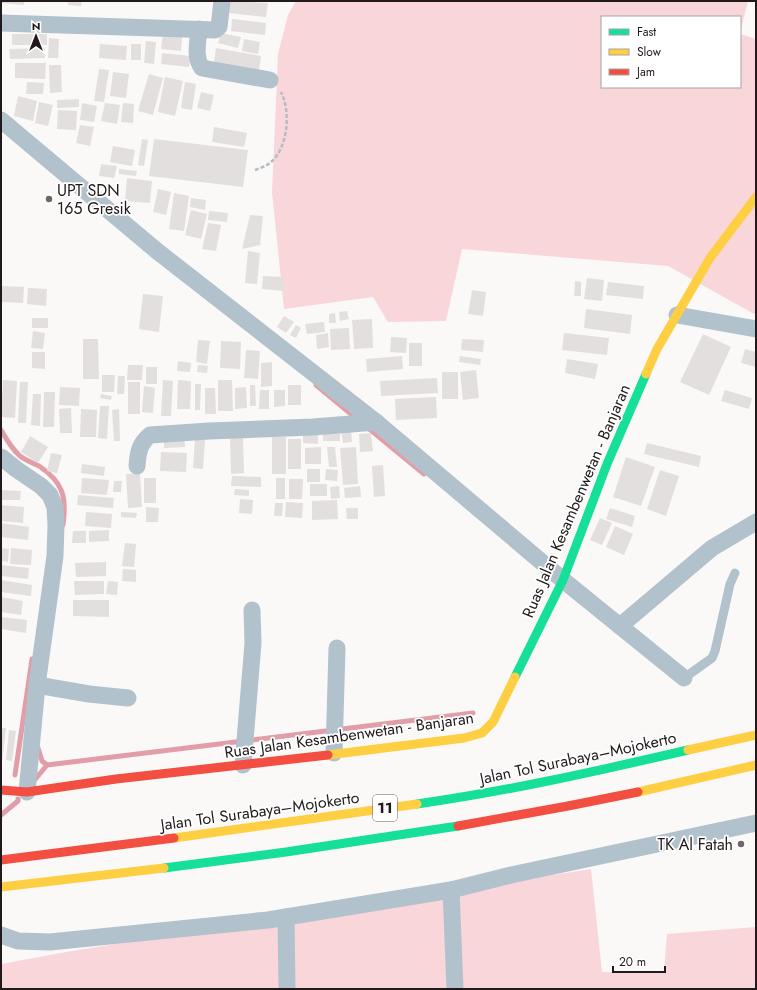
<svg xmlns="http://www.w3.org/2000/svg" width="757" height="990" font-family="Jost,sans-serif">
<style>
.green{fill:#f9d6da}
.lines{fill:none;stroke-linecap:round;stroke-linejoin:round}
.stream{stroke:#e29ea8;stroke-width:5}
.building{fill:#e4dfdf}
.path{stroke:#b5bcc2;stroke-width:2.5;stroke-dasharray:4 2;stroke-linecap:butt}
.lane{stroke:#b1c2cd;stroke-width:9}
.street{stroke:#b1c2cd;stroke-width:17}
.fast{stroke:#16e098;stroke-width:9}
.slow{stroke:#ffcf43;stroke-width:9}
.jam{stroke:#f24e42;stroke-width:9}
.poi-dot{fill:#6e6768;stroke:#fff;stroke-width:1.5}
.labels{text-anchor:middle;dominant-baseline:central;stroke-width:3.5;stroke-linejoin:round;paint-order:stroke}
.shield{fill:#fff;stroke:#645e5f;stroke-width:1}
.shield-label{font-size:15px;font-weight:bold;fill:#22191a}
.poi-label{font-size:16px;fill:#22191a;stroke:#fff;text-anchor:start}
.street-label{font-size:16px;fill:#22191a;stroke:#fff}
</style>
<rect width="100%" height="100%" fill="#fbf8f8"/>
<g class="green">
<path d="M296 1H748L740 33V17H602V87H740V34L756 39V315L668 266 462 249 446 321 388 322 373 297 284 309 272 192 278 54 288 15Z"/>
<path d="M591 869 602 972H664L667 934 756 927V989H3L1 987V964L72 951Z"/>
</g>
<g class="lines">
<g class="stream">
<path d="M316 385 357 419"/>
<path d="M367 427 424 474"/>
<path d="M1 430C7 440 11 448 20 456 25 460 33 463 39 466 63 482 67 497 63 525"/>
<path d="M38 748 42 761 47 765"/>
<path d="M15 775 32 659"/>
<path d="M33 782 47 765 473 713"/>
<path d="M1 815 18 801V799"/>
</g>
</g>
<g class="building">
<path d="M2 1H24V5L2 3Z"/>
<path d="M68 1H82L81 6 68 5Z"/>
<path d="M230 1 268 3 266 17 229 13Z"/>
<path d="M232 19 266 23 265 35 231 31Z"/>
<path d="M221 33 241 37 238 48 218 43Z"/>
<rect x="12" y="34" width="35" height="11"/>
<path d="M163 34 182 36 181 51 161 49Z"/>
<path d="M49 38 59 39 58 58H48Z"/>
<path d="M244 39 260 42 258 54 242 51Z"/>
<path d="M146 41 156 42 154 64 144 63Z"/>
<path d="M100 44 127 46 126 60 99 58Z"/>
<rect x="131" y="44" width="10" height="16"/>
<path d="M45 48V58L10 59 9 49Z"/>
<path d="M216 48 261 56 259 70 214 63Z"/>
<path d="M162 53 191 56 189 67 161 64Z"/>
<path d="M15 63H46L45 79 15 78Z"/>
<path d="M49 65H61L62 92 50 93Z"/>
<path d="M99 69 109 70 104 102 94 101Z"/>
<path d="M113 72 129 74 126 98 110 96Z"/>
<path d="M149 74 163 78 153 115 138 111Z"/>
<path d="M165 77 183 81 175 116 158 112Z"/>
<path d="M27 82 44 83 43 94H26Z"/>
<path d="M185 82 196 84 192 110 181 108Z"/>
<path d="M201 92 214 95 210 111 197 108Z"/>
<path d="M18 96 37 101 33 121 14 116Z"/>
<path d="M79 99V107L57 108V100Z"/>
<path d="M39 102 53 105 48 126 35 123Z"/>
<path d="M82 103 97 106 94 122 80 120Z"/>
<path d="M105 103 120 105 117 124 101 121Z"/>
<path d="M123 103 134 104 133 123 121 122Z"/>
<path d="M58 110 77 111 76 130 57 129Z"/>
<path d="M80 125 94 127 90 146 76 143Z"/>
<path d="M214 127 247 133 244 147 212 142Z"/>
<path d="M142 139 148 140 144 166 138 165Z"/>
<path d="M154 139 248 150 243 187 149 176Z"/>
<path d="M113 146 135 150 132 166 110 162Z"/>
<path d="M101 164 117 166 114 178 99 176Z"/>
<path d="M119 169 137 171 136 176 119 174Z"/>
<path d="M127 178 152 181 150 203 125 201Z"/>
<path d="M158 189 171 192 166 215 153 212Z"/>
<path d="M174 193 189 196 184 231 169 229Z"/>
<path d="M191 198 206 200 205 210 190 207Z"/>
<path d="M191 210 207 214 201 239 185 235Z"/>
<path d="M209 211 228 213 227 222 208 220Z"/>
<path d="M250 215 263 216 260 245 242 249Z"/>
<path d="M208 223 221 225 216 251 202 249Z"/>
<path d="M248 251 260 253 257 284 245 283Z"/>
<path d="M263 276 284 277V291L262 289Z"/>
<path d="M587 278 604 280 602 301 584 299Z"/>
<path d="M575 281 581 282V296H574Z"/>
<path d="M608 282 644 286 643 299 606 295Z"/>
<path d="M1 286 24 287 23 303 1 302Z"/>
<path d="M28 288 47 289 46 306 27 304Z"/>
<path d="M472 290 486 292 483 316 468 314Z"/>
<path d="M143 294 163 296 159 332 139 329Z"/>
<path d="M586 309 632 315 630 334 584 328Z"/>
<path d="M347 311 349 319 340 321 339 312Z"/>
<path d="M335 313 336 323H329V314Z"/>
<path d="M284 316 294 322 286 333 277 327Z"/>
<rect x="32" y="318" width="16" height="10"/>
<path d="M372 319 373 348 354 349 352 320Z"/>
<path d="M324 322 325 332 307 334 305 324Z"/>
<path d="M296 325 301 328 296 338 290 335Z"/>
<path d="M349 328 350 349 331 350 330 329Z"/>
<path d="M33 331 45 333 43 349 31 348Z"/>
<path d="M328 333 329 347 317 349 316 335Z"/>
<path d="M564 333 609 338 607 355 562 350Z"/>
<path d="M703 334 731 347 709 395 680 382Z"/>
<path d="M391 337 407 338 406 353 390 352Z"/>
<path d="M83 339H98L99 379H83Z"/>
<path d="M462 339 484 340 483 352 461 350Z"/>
<path d="M198 340 210 341 207 364 196 362Z"/>
<path d="M221 341 241 342 240 369 220 368Z"/>
<rect x="409" y="343" width="13" height="23"/>
<path d="M745 349 756 352V367L741 363Z"/>
<path d="M246 350 260 351 258 379 244 378Z"/>
<path d="M32 352H45V369L32 368Z"/>
<path d="M402 356 403 369 367 372 366 359Z"/>
<path d="M460 356 481 359 480 365 459 362Z"/>
<path d="M567 359 598 364 595 379 565 373Z"/>
<path d="M178 361 191 363 190 372 177 371Z"/>
<path d="M272 362V386L261 387V363Z"/>
<path d="M128 365H143L142 380H127Z"/>
<path d="M198 365 208 366 207 373 197 372Z"/>
<rect x="146" y="367" width="11" height="17"/>
<path d="M476 370 479 398 463 400 460 372Z"/>
<rect x="442" y="372" width="16" height="27"/>
<path d="M102 375H115L114 392H102Z"/>
<path d="M118 376H125L124 394H117Z"/>
<path d="M437 378 438 393 381 396 380 381Z"/>
<path d="M3 380 17 381 15 418 1 417Z"/>
<path d="M163 380 173 381 171 416H161Z"/>
<path d="M178 380 191 381 190 409H177Z"/>
<path d="M218 380H232L233 411H218Z"/>
<path d="M20 382H28L26 423H18Z"/>
<rect x="128" y="382" width="12" height="32"/>
<path d="M195 384H201L200 410H195Z"/>
<path d="M250 385H255L256 406H250Z"/>
<rect x="288" y="385" width="13" height="20"/>
<path d="M144 386 155 388 153 413 142 412Z"/>
<path d="M60 387 80 388 79 406 59 405Z"/>
<path d="M246 387 247 408 235 409V388Z"/>
<path d="M205 388H215L216 414H205Z"/>
<path d="M260 390H269V409H259Z"/>
<path d="M274 390H285V406L274 407Z"/>
<path d="M725 390 752 398 749 409 721 401Z"/>
<path d="M44 392H55L54 427H43Z"/>
<path d="M33 394H41L40 426 31 425Z"/>
<path d="M101 394 112 396 111 400 100 398Z"/>
<path d="M436 397 437 418 396 420 395 399Z"/>
<path d="M100 406H109L107 439 98 438Z"/>
<path d="M71 408 72 433H60L59 409Z"/>
<path d="M81 409 97 410 96 437H80Z"/>
<path d="M119 409 120 441H114L112 410Z"/>
<path d="M351 429 352 442 343 443 341 431Z"/>
<rect x="323" y="433" width="17" height="8"/>
<path d="M371 433 373 451 360 452 359 434Z"/>
<path d="M303 434 318 435V444L303 443Z"/>
<path d="M184 435 185 447 164 448V436Z"/>
<path d="M30 436 48 447 38 463 21 452Z"/>
<rect x="272" y="437" width="14" height="37"/>
<path d="M230 438H243L244 473 231 474Z"/>
<path d="M195 439 205 440 203 469 193 468Z"/>
<rect x="288" y="439" width="13" height="30"/>
<path d="M647 443 701 456 699 467 644 454Z"/>
<path d="M321 447V464H305V448Z"/>
<path d="M327 447H335L337 467H329Z"/>
<path d="M356 447 358 484 343 485 340 448Z"/>
<path d="M161 452 187 453 186 472 160 471Z"/>
<path d="M51 453 62 455 57 473 47 471Z"/>
<path d="M626 457 655 467 641 506 613 497Z"/>
<path d="M82 464 105 467 104 476 81 473Z"/>
<path d="M383 465 385 496 374 497 372 466Z"/>
<rect x="307" y="469" width="13" height="13"/>
<path d="M326 469 338 470 337 481 325 480Z"/>
<path d="M660 470 679 476 666 516 647 509Z"/>
<path d="M140 473 142 507 128 508 126 474Z"/>
<path d="M232 476 261 477V487L231 486Z"/>
<path d="M82 478 109 480 107 495 81 493Z"/>
<rect x="144" y="478" width="12" height="25"/>
<rect x="276" y="478" width="9" height="21"/>
<path d="M289 479H303L302 499H289Z"/>
<path d="M114 481H122L121 492H113Z"/>
<rect x="310" y="484" width="17" height="12"/>
<path d="M339 486 340 498 331 499 330 487Z"/>
<path d="M360 486 361 497 345 498 344 488Z"/>
<path d="M235 489 249 490V496L234 495Z"/>
<path d="M1 490 21 491 20 500H1Z"/>
<path d="M78 495 114 498 113 508 77 505Z"/>
<path d="M240 499 253 500 252 514 239 513Z"/>
<path d="M337 500 338 519 312 520V501Z"/>
<path d="M286 502 303 503 302 518 285 517Z"/>
<path d="M275 503H283L282 516H274Z"/>
<path d="M1 505 24 507 23 523 1 521Z"/>
<path d="M146 507 159 508 158 522H146Z"/>
<path d="M346 508H358V519H347Z"/>
<path d="M610 508 635 516 632 527 606 519Z"/>
<path d="M86 512 112 514 111 528 85 526Z"/>
<path d="M121 512 137 513 136 518 121 517Z"/>
<path d="M600 518 612 523 602 545 590 540Z"/>
<path d="M1 523 29 527 28 540 1 537Z"/>
<path d="M615 526 633 534 624 555 606 547Z"/>
<path d="M109 530V541L89 542V531Z"/>
<path d="M73 531H86V543H72Z"/>
<path d="M125 543 136 544 134 567 122 566Z"/>
<path d="M1 548 9 549 8 562 1 561Z"/>
<path d="M11 548 32 550 31 565 10 564Z"/>
<path d="M106 562V576L76 577 75 563Z"/>
<path d="M1 565 29 568 28 579 1 576Z"/>
<path d="M123 569 136 570V582L122 581Z"/>
<path d="M1 580 32 585 31 596 1 592Z"/>
<path d="M74 581H104V594L75 595Z"/>
<path d="M108 581 118 582 117 595 106 594Z"/>
<path d="M1 597 23 601 21 615 1 612Z"/>
<path d="M73 600H109V617L73 616Z"/>
<path d="M1 617 27 620 26 633 1 629Z"/>
<path d="M1 728H6L2 762H1Z"/>
<path d="M9 730 16 731 12 761 6 760Z"/>
</g>
<g class="lines">
<path class="path" d="M255 170C260 168 267 166 271 162 288 148 291 111 281 92"/>
<path class="lane" d="M684 678 712 658 715 651 730 584 735 573"/>
<g class="street">
<path d="M1 23 215 30 219 27 222 1"/>
<path d="M199 29C198 43 194 57 202 68L270 80"/>
<path d="M1 120 157 251 376 422 563 580 684 678"/>
<path d="M677 315 756 329"/>
<path d="M1 457 16 469 41 486 50 495 55 507 56 525 55 556 37 685 27 792"/>
<path d="M137 466C138 453 139 444 150 435L209 431 313 427 376 422"/>
<path d="M620 626 712 548 756 522"/>
<path d="M37 685 89 694 128 698"/>
<path d="M334 753 337 648"/>
<path d="M243 765 253 643 252 610"/>
<path d="M451 890 455 989"/>
<path d="M286 917 287 989"/>
<path d="M1 935 18 941 50 942 268 920 451 890 511 875 756 823"/>
</g>
<g class="fast">
<path d="M515 677 563 580 607 464 646 374"/>
<path d="M417 804C508 791 598 771 688 750"/>
<path d="M164 868 286 852 458 826"/>
</g>
<g class="slow">
<path d="M646 374 657 349 710 258 756 197"/>
<path d="M688 750 756 735"/>
<path d="M328 755 464 738 482 733 493 722 515 677"/>
<path d="M638 792 756 765"/>
<path d="M174 838 417 804"/>
<path d="M1 887 164 868"/>
</g>
<g class="jam">
<path d="M1 790 27 792 116 779 328 755"/>
<path d="M458 826 568 806 638 792"/>
<path d="M1 860 174 838"/>
</g>
</g>
<g class="poi-dot">
<circle cx="49" cy="199" r="4"/>
<circle cx="741" cy="844" r="4"/>
</g>
<g class="labels">
<rect class="shield" x="373" y="795" width="24" height="26" rx="3"/>
<g class="shield-label">
<text x="385" y="808">11</text>
</g>
<g class="poi-label">
<text x="57" y="190">UPT SDN<tspan x="57" dy="18">165 Gresik</tspan></text>
<text x="733" y="844" text-anchor="end">TK Al Fatah</text>
</g>
<g class="street-label">
<text transform="translate(576 501) rotate(-67)">Ruas Jalan Kesambenwetan - Banjaran</text>
<text transform="translate(349 735) rotate(-8)">Ruas Jalan Kesambenwetan - Banjaran</text>
<text transform="translate(578 758) rotate(-12)">Jalan Tol Surabaya–Mojokerto</text>
<text transform="translate(260 811) rotate(-8)">Jalan Tol Surabaya–Mojokerto</text>
</g>
</g>
<rect width="757" height="990" fill="none" stroke="#22191a" stroke-width="4"/>
<rect x="601" y="16" width="140" height="72" fill="#ffffff" stroke="#a7a3a3"/>
<rect x="609" y="29" width="20" height="6" fill="#16e098" stroke="#a7a3a3"/>
<text x="637" y="36" font-size="12" fill="#22191a">Fast</text>
<rect x="609" y="49" width="20" height="6" fill="#ffcf43" stroke="#a7a3a3"/>
<text x="637" y="56" font-size="12" fill="#22191a">Slow</text>
<rect x="609" y="69" width="20" height="6" fill="#f24e42" stroke="#a7a3a3"/>
<text x="637" y="76" font-size="12" fill="#22191a">Jam</text>
<g transform="translate(36 36)" stroke="#ffffff" stroke-width="3" paint-order="stroke">
<path d="M0-3L7 15L0 10L-7 15Z" fill="#22191a"/>
<text y="-6" font-size="11" font-weight="bold" text-anchor="middle" fill="#22191a">N</text>
</g>
<path d="M613 966v6h52v-6" fill="none" stroke="#22191a" stroke-width="2"/>
<text x="619" y="966" font-size="12" fill="#22191a" stroke="#ffffff" stroke-width="3" paint-order="stroke">20 m</text>
</svg>
